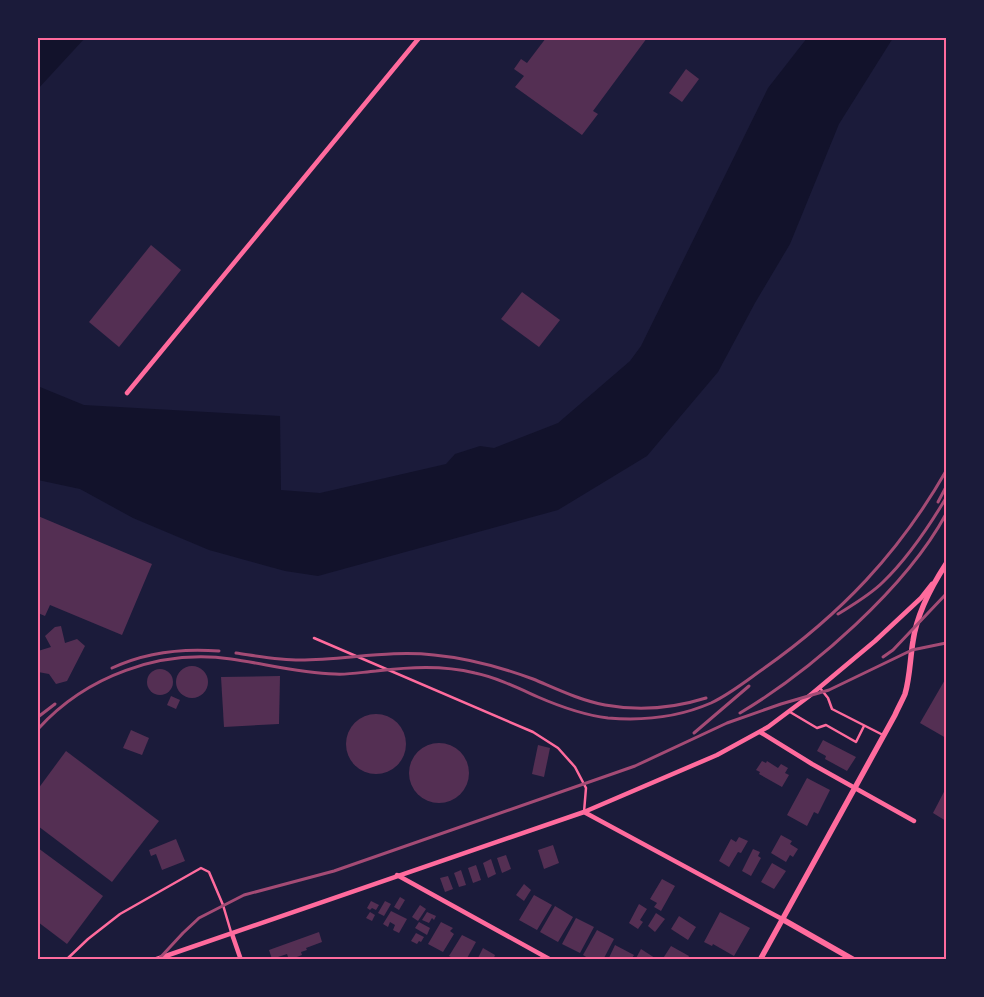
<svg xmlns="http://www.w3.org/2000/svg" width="984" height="997" font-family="'Sofia Sans Condensed',sans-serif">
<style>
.water{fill:#12122b}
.building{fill:#542f53}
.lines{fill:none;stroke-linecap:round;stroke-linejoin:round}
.service{stroke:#ff6b9d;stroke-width:2.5}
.minor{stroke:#ff6b9d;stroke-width:4.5}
.tertiary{stroke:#ff6b9d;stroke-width:5.5}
.rail{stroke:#a44b75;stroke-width:3}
.neatline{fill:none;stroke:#ff6b9d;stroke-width:2}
</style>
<rect width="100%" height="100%" fill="#1b1b3a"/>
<g class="water">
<path d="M38 38H85L38 89Z"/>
<path d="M807 38H893L839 124 790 244 755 303 718 372 647 456 558 510 318 576 285 571 209 550 133 518 80 489 38 480V383L40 387 84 405 280 416 281 490 320 493 446 464 455 454 480 446 494 448 558 423 630 361 641 346 768 88Z"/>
</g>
<g class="building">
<path d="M546 38H647L593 111 598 114 582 135 515 87 524 76 514 69 521 59 527 63Z"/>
<path d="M686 69 699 79 682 102 669 93Z"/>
<path d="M151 245 181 270 119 347 89 322Z"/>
<path d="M522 292 560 320 539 347 501 319Z"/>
<path d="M38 516 152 564 122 635 50 605 45 616 38 613Z"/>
<path d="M61 626 65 643 77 639 85 646 67 681 56 684 49 674 38 672V651L51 647 45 636 55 627Z"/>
<circle cx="192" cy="682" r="16"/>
<circle cx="160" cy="682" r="13"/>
<path d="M280 676 279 724 224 727 221 677Z"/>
<path d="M946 678V738L920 723Z"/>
<path d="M171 696 180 700 176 709 167 705Z"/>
<circle cx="376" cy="744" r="30"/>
<path d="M131 730 149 738 142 755 123 748Z"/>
<path d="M823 740 856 757 847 771 825 759 826 756 817 751Z"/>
<circle cx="439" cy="773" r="30"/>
<path d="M538 745 550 748 544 777 532 774Z"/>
<path d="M66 751 159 821 112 882 38 826V789Z"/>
<path d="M762 761 766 763 767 761 778 768 781 764 788 768 785 773 789 775 782 787 759 774 760 772 756 770Z"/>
<path d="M807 778 830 790 818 814 814 812 807 826 787 815Z"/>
<path d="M946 788V821L933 813Z"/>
<path d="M781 835 792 841 790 844 798 849 793 857 790 855 786 862 771 853Z"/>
<path d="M739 837 748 841 741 853 738 852 729 867 719 861 731 839 736 842Z"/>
<path d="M176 839 185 861 162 870 156 854 151 856 149 850Z"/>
<path d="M553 845 559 863 544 869 538 850Z"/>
<path d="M38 848 103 896 67 944 38 922Z"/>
<path d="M753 849 760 852 758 856 761 858 751 876 742 871Z"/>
<path d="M506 855 511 869 502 873 497 858Z"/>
<path d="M491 859 496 874 488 878 483 863Z"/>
<path d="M772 863 786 871 774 889 761 882Z"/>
<path d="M476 865 481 880 473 883 468 868Z"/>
<path d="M461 870 466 885 459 887 454 873Z"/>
<path d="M448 876 453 889 445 892 440 878Z"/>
<path d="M662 879 675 886 661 911 654 907 657 903 650 899Z"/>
<path d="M524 884 531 890 524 901 516 895Z"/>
<path d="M534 895 552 905 537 930 519 920Z"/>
<path d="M400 897 405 900 399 910 394 907Z"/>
<path d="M371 901 379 905 376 910 372 908 370 910 367 908Z"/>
<path d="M385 901 391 904 384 916 378 913Z"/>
<path d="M639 904 647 909 640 920 643 922 638 929 629 923Z"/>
<path d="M420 905 426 909 418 921 412 917Z"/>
<path d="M555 906 573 917 558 942 540 932Z"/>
<path d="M391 911 407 919 399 933 393 930 395 925 390 922 388 927 383 924Z"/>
<path d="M370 912 375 915 372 921 366 918Z"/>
<path d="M427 912 436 916 434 920 432 918 429 923 422 920Z"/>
<path d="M720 912 750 928 734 956 713 944 712 946 704 942Z"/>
<path d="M656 913 665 919 655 932 648 926Z"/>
<path d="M679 916 696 927 688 940 671 929Z"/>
<path d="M576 918 594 927 580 953 562 944Z"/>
<path d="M419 922 430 928 427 935 415 928Z"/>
<path d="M441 922 453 928 450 931 454 934 443 952 428 944Z"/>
<path d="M597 930 614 939 603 960H591L583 955Z"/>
<path d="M319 932 322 942 306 948 307 950 301 952 302 955 289 960 287 954 272 959 269 950Z"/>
<path d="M416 933 424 937 421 942 419 941 417 944 411 941Z"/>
<path d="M462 935 476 942 466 960H456L449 956Z"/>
<path d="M615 945 634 955 631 960H608Z"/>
<path d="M671 946 689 956 687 960H662Z"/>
<path d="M483 948 495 955 493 960H477Z"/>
<path d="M641 949 658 960H635Z"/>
</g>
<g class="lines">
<g class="service">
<path d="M314 638 533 732 558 748 575 767 586 788 584 812"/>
<path d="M820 688 828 698 832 709 883 735"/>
<path d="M790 712 817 728 826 725 856 742 864 726"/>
<path d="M66 960 88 939 120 914 201 868 209 872 223 905 231 932"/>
</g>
<g class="minor">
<path d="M127 393 419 38"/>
<path d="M760 732 812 764 914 821"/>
<path d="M584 812 782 919"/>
<path d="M397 875 551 960"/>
<path d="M232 934 241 960"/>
<path d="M154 960 584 812 717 755 768 727 808 697 875 641 921 598 932 584"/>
</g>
<g class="tertiary">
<path d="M782 919 854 960"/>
<path d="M760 960 895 715C898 708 902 701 905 694 910 677 910 659 913 641 917 613 931 587 946 564"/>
</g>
<g class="rail">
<path d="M938 502 946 487"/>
<path d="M838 614C854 604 870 595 883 582 908 558 928 528 946 498"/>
<path d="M236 653C257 656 279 660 300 660 345 660 389 650 434 655 466 658 503 668 533 679 557 689 579 700 605 705 638 711 674 708 706 698"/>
<path d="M883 657 893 650 946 594"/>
<path d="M112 668C146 652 181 648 219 651"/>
<path d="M740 713C812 670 906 588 946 514"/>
<path d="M38 717 55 704"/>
<path d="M38 729C86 676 160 649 231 659 266 664 300 673 335 674 348 675 363 672 376 671 410 667 442 665 475 673 498 678 518 688 538 697 561 707 584 715 608 718 643 721 679 717 711 703 730 694 746 681 763 669 841 614 899 553 946 471"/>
<path d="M694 733 749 686"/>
<path d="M158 960 183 933 199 918 244 895 334 871 635 766 727 723 781 704 829 690 912 650 946 643"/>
</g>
</g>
<rect width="984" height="997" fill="none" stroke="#1b1b3a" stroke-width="78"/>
<rect x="39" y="39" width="906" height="919" class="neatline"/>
</svg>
